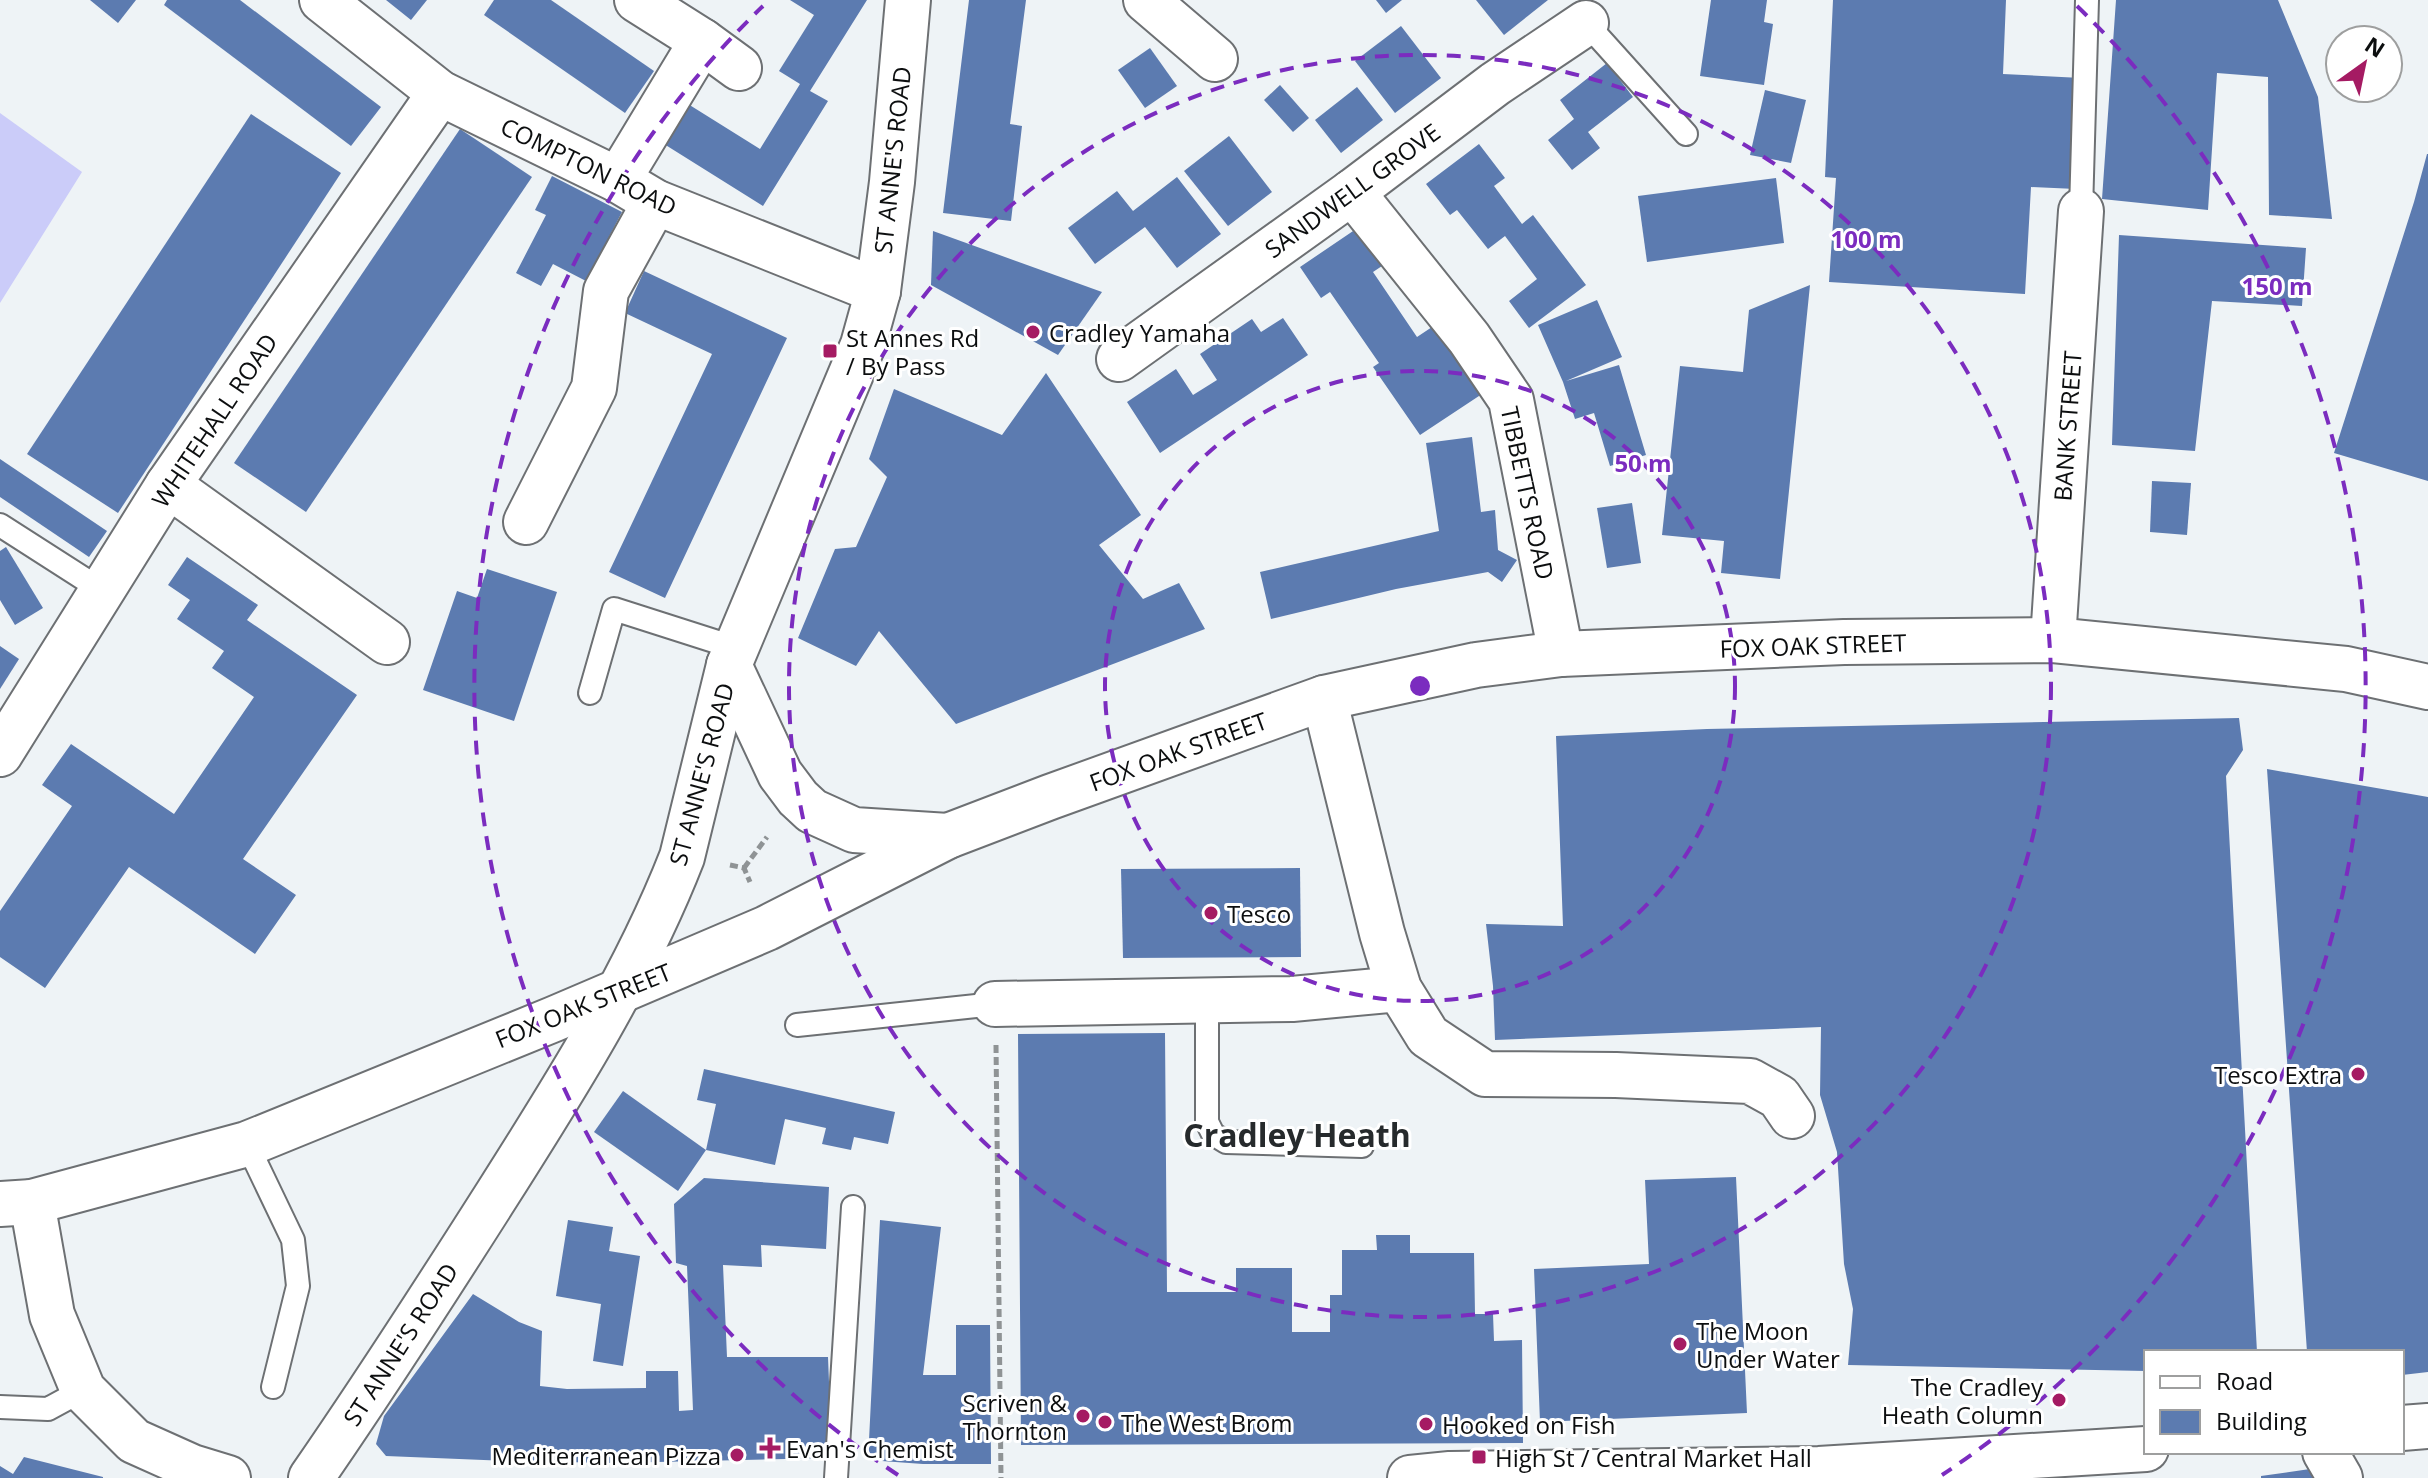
<svg xmlns="http://www.w3.org/2000/svg" width="2428" height="1478" font-family="'Open Sans',sans-serif">
<style>
.green{fill:#cbccf9}
.building{fill:#5c7bb0}
.lines{fill:none;stroke-linecap:round;stroke-linejoin:round}
.service-casing{stroke:#6d7073;stroke-width:26}
.minor-casing{stroke:#6d7073;stroke-width:48}
.tertiary-casing{stroke:#6d7073;stroke-width:48}
.primary-casing{stroke:#6d7073;stroke-width:48}
.path{stroke:#8f9395;stroke-width:5;stroke-dasharray:8 4;stroke-linecap:butt}
.service{stroke:#fff;stroke-width:22}
.minor{stroke:#fff;stroke-width:44}
.tertiary{stroke:#fff;stroke-width:44}
.primary{stroke:#fff;stroke-width:44}
.ring{fill:none;stroke:#7b2cbf;stroke-width:4;stroke-dasharray:14 10}
.poi-dot{fill:#a51b63;stroke:#fff;stroke-width:3}
.labels{text-anchor:middle;dominant-baseline:central;stroke-width:6;stroke-linejoin:round;paint-order:stroke}
.street-label{font-size:24px;fill:#0c0e0f;stroke:#fff}
.poi-label{font-size:24px;fill:#0c0e0f;stroke:#fff;text-anchor:start}
.district-label{font-size:32px;font-weight:bold;fill:#262a2c;stroke:#fff}
.centre{fill:#7b2cbf;stroke:#fff;stroke-width:4}
.ring-label{font-size:24px;text-anchor:middle;font-weight:bold;fill:#7b2cbf;stroke:#fff;stroke-width:6;stroke-linejoin:round;paint-order:stroke}
</style>
<rect width="100%" height="100%" fill="#eef3f6"/>
<path class="green" d="M0 113 82 172 0 303Z"/>
<g class="building">
<path d="M90 0H136L118 23Z"/>
<path d="M167 0H240L381 107 351 146 164 5Z"/>
<path d="M386 0H427L411 20Z"/>
<path d="M494 0H551L654 71 625 113 484 15Z"/>
<path d="M790 0H867L810 91 828 101 763 206 664 144 688 104 760 149 800 84 779 71 814 15Z"/>
<path d="M969 0H1026L1010 124 1022 126 1011 221 943 213Z"/>
<path d="M1376 0H1402L1386 13Z"/>
<path d="M1476 0H1548L1504 35Z"/>
<path d="M1711 0H1767L1764 22 1773 24 1764 85 1700 76Z"/>
<path d="M1833 0H2006L2003 74 2081 78 2076 189 2031 187 2025 294 1829 282 1836 178 1825 177Z"/>
<path d="M2116 0H2278L2318 97 2332 219 2269 215 2268 77 2217 73 2208 210 2102 199Z"/>
<path d="M1401 26 1441 78 1395 113 1355 61Z"/>
<path d="M1150 48 1177 86 1145 108 1118 70Z"/>
<path d="M1607 63 1633 97 1588 132 1600 148 1572 170 1548 140 1574 119 1560 100Z"/>
<path d="M1280 85 1309 118 1293 132 1264 100Z"/>
<path d="M1357 87 1383 120 1341 153 1315 120Z"/>
<path d="M1765 90 1806 100 1791 163 1750 155Z"/>
<path d="M251 114 341 173 118 513 27 454Z"/>
<path d="M460 129 532 177 306 512 234 463Z"/>
<path d="M1229 136 1272 192 1228 226 1184 171Z"/>
<path d="M1479 144 1505 178 1494 186 1522 224 1533 215 1586 285 1529 328 1509 301 1537 279 1505 236 1488 249 1457 210 1450 215 1426 184Z"/>
<path d="M2427 154H2428V481L2334 453 2414 202Z"/>
<path d="M552 176 622 212 586 281 553 264 541 286 516 273 546 215 535 210Z"/>
<path d="M1177 177 1221 234 1177 268 1145 227 1095 264 1068 228 1117 191 1133 211Z"/>
<path d="M1776 178 1784 243 1647 262 1638 196Z"/>
<path d="M1359 227 1385 264 1373 272 1417 337 1435 325 1482 394 1420 435 1373 367 1379 363 1330 292 1321 298 1300 267Z"/>
<path d="M933 231 1102 292 1058 355 931 285Z"/>
<path d="M2119 235 2306 248 2302 306 2212 301 2195 451 2112 445Z"/>
<path d="M644 271 787 338 665 598 609 572 712 354 625 313Z"/>
<path d="M1810 285 1780 579 1721 573 1724 541 1662 535 1680 366 1743 372 1749 310Z"/>
<path d="M1597 300 1622 357 1566 381 1619 365 1646 455 1610 466 1594 413 1575 419 1563 382 1538 325Z"/>
<path d="M1283 318 1308 355 1160 453 1127 402 1176 369 1193 395 1217 380 1200 354 1252 319 1261 332Z"/>
<path d="M1046 373 1141 515 1099 545 1143 599 1179 583 1205 629 956 724 879 631 856 666 798 638 835 549 856 547 887 477 869 459 894 389 1002 435Z"/>
<path d="M1472 437 1481 512 1495 510 1498 550 1517 560 1502 582 1488 572 1396 589 1271 619 1260 572 1439 531 1426 443Z"/>
<path d="M0 459 107 531 89 557 0 497Z"/>
<path d="M2152 481 2191 483 2187 535 2150 532Z"/>
<path d="M1632 503 1641 563 1607 568 1597 508Z"/>
<path d="M6 547 43 608 15 625 0 600V551Z"/>
<path d="M187 557 258 605 247 620 357 695 243 859 296 895 255 954 129 867 45 988 0 957V911L72 806 42 785 71 744 174 814 254 697 212 668 224 651 177 619 190 600 168 585Z"/>
<path d="M487 569 557 592 514 721 423 690 457 591 477 598Z"/>
<path d="M0 646 19 659 0 689Z"/>
<path d="M2239 718 2243 750 2226 776 2257 1352H2146V1371L1848 1365 1853 1309 1844 1264 1837 1152 1820 1095 1821 1027 1495 1040 1493 986 1486 924 1563 926 1556 736 1707 729Z"/>
<path d="M2267 769 2428 797V1372L2402 1375V1352H2307Z"/>
<path d="M1300 868 1301 957 1123 958 1121 869Z"/>
<path d="M1165 1033 1167 1292H1236V1268H1292V1332H1330V1295H1342V1250H1377L1376 1235H1410V1253H1474L1475 1314H1493L1494 1341 1522 1340 1523 1443 1021 1445 1018 1034Z"/>
<path d="M704 1069 895 1112 888 1144 854 1137 851 1150 822 1144 826 1128 785 1119 775 1165 706 1150 716 1104 697 1100Z"/>
<path d="M623 1091 706 1150 678 1191 594 1132Z"/>
<path d="M1736 1177 1747 1413 1540 1422 1534 1269 1649 1264 1645 1180Z"/>
<path d="M704 1178 829 1187 826 1249 761 1245 762 1267 723 1265 727 1357H828L832 1458 615 1463 508 1461 386 1456 376 1444 384 1416 473 1294 519 1322 542 1331 540 1386 567 1389 646 1388V1371H678L679 1411 693 1410 687 1266 676 1263 674 1204Z"/>
<path d="M568 1220 613 1227 609 1251 640 1256 623 1366 593 1361 601 1304 556 1296Z"/>
<path d="M880 1220 941 1227 923 1375H956V1325H990L991 1464H923L868 1460Z"/>
<path d="M24 1457 103 1477V1478H0V1466L13 1474Z"/>
<path d="M2310 1469 2324 1478H2261V1476Z"/>
</g>
<g class="lines">
<g class="service-casing">
<g id="service">
<path d="M1586 23 1686 134"/>
<path d="M2081 211 2087 0"/>
<path d="M0 525 103 591"/>
<path d="M590 693 614 609 736 648"/>
<path d="M1207 1001V1122L1213 1134 1226 1142 1362 1146"/>
<path d="M797 1025 995 1004"/>
<path d="M247 1144 293 1240 298 1286 273 1387"/>
<path d="M0 1407 48 1409 83 1390"/>
<path d="M836 1478 853 1207"/>
</g>
</g>
<g class="minor-casing">
<g id="minor">
<path d="M322 0 440 93 618 180 655 202 878 291"/>
<path d="M1146 0 1215 59"/>
<path d="M702 41 739 68"/>
<path d="M618 180 702 41 637 0"/>
<path d="M1352 192 1469 338 1511 400 1561 654"/>
<path d="M1119 359 1352 192 1495 84 1586 23"/>
<path d="M168 485 387 642"/>
<path d="M526 522 594 388 606 291 655 202"/>
<path d="M2053 640 2081 211"/>
<path d="M1324 698 1382 933 1399 989 1428 1036 1485 1074 1616 1075 1750 1081 1779 1097 1792 1116"/>
<path d="M0 754 168 485 440 93"/>
<path d="M995 1004 1292 999 1399 989"/>
<path d="M32 1202 52 1315 83 1390 134 1441 192 1467 228 1478"/>
<path d="M2402 1428 2428 1426"/>
<path d="M2325 1452 2340 1478"/>
<path d="M1410 1478 1450 1474 1819 1469 2146 1449"/>
</g>
</g>
<g class="tertiary-casing">
<path id="tertiary" d="M311 1478C376 1384 437 1289 498 1193 566 1086 636 975 682 857L729 665 863 345 878 291 892 182 908 0"/>
</g>
<g class="primary-casing">
<g id="primary">
<path d="M729 665 780 774 798 798 812 811 854 830 948 836"/>
<path d="M0 1204 32 1202 247 1144 554 1019 767 928 948 836 1050 797 1324 698 1476 665 1561 654 1844 642 2053 640 2346 669 2428 687"/>
</g>
</g>
<g class="path">
<path d="M730 865 744 868 750 882"/>
<path d="M744 868 767 837"/>
<path d="M996 1045 1001 1478"/>
</g>
<use href="#service" class="service"/>
<use href="#minor" class="minor"/>
<use href="#tertiary" class="tertiary"/>
<use href="#primary" class="primary"/>
</g>
<g class="ring">
<circle cx="1420" cy="686" r="315"/>
<circle cx="1420" cy="686" r="631"/>
<path d="M898 1475A946 946 0 0 1 763 6M2077 6A946 946 0 0 1 1942 1475"/>
</g>
<g class="poi-dot">
<circle cx="1033" cy="332" r="8"/>
<rect x="822" y="343" width="16" height="16" rx="4"/>
<circle cx="1211" cy="913" r="8"/>
<circle cx="2358" cy="1074" r="8"/>
<circle cx="1680" cy="1344" r="8"/>
<circle cx="2059" cy="1400" r="8"/>
<circle cx="1083" cy="1416" r="8"/>
<circle cx="1105" cy="1422" r="8"/>
<circle cx="1426" cy="1424" r="8"/>
<path d="M766 1436h8v8h8v8h-8v8h-8v-8h-8v-8h8z"/>
<circle cx="737" cy="1455" r="8"/>
<rect x="1471" y="1449" width="16" height="16" rx="4"/>
</g>
<g class="labels">
<g class="street-label">
<text transform="translate(892 160) rotate(-84)">ST ANNE'S ROAD</text>
<text transform="translate(589 166) rotate(26)">COMPTON ROAD</text>
<text transform="translate(1352 190) rotate(-36)">SANDWELL GROVE</text>
<text transform="translate(214 420) rotate(-56)">WHITEHALL ROAD</text>
<text transform="translate(2067 426) rotate(-86)">BANK STREET</text>
<text transform="translate(1528 493) rotate(78)">TIBBETTS ROAD</text>
<text transform="translate(1813 645) rotate(-2)">FOX OAK STREET</text>
<text transform="translate(1178 751) rotate(-20)">FOX OAK STREET</text>
<text transform="translate(701 774) rotate(-75)">ST ANNE'S ROAD</text>
<text transform="translate(583 1005) rotate(-22)">FOX OAK STREET</text>
<text transform="translate(400 1344) rotate(-57)">ST ANNE'S ROAD</text>
</g>
<g class="poi-label">
<text x="1049" y="332">Cradley Yamaha</text>
<text x="846" y="337">St Annes Rd<tspan x="846" dy="28">/ By Pass</tspan></text>
<text x="1227" y="913">Tesco</text>
<text x="2342" y="1074" text-anchor="end">Tesco Extra</text>
<text x="1696" y="1330">The Moon<tspan x="1696" dy="28">Under Water</tspan></text>
<text x="2043" y="1386" text-anchor="end">The Cradley<tspan x="2043" dy="28">Heath Column</tspan></text>
<text x="1067" y="1402" text-anchor="end">Scriven &amp;<tspan x="1067" dy="28">Thornton</tspan></text>
<text x="1121" y="1422">The West Brom</text>
<text x="1442" y="1424">Hooked on Fish</text>
<text x="786" y="1448">Evan's Chemist</text>
<text x="721" y="1455" text-anchor="end">Mediterranean Pizza</text>
<text x="1495" y="1457">High St / Central Market Hall</text>
</g>
<g class="district-label">
<text x="1297" y="1134">Cradley Heath</text>
</g>
</g>
<circle cx="1420" cy="686" r="12" class="centre"/>
<g class="ring-label">
<text x="1866" y="248">100 m</text>
<text x="2277" y="295">150 m</text>
<text x="1643" y="472">50 m</text>
</g>
<rect x="2144" y="1350" width="260" height="104" fill="#ffffff" stroke="#9e9f9f" stroke-width="2"/>
<rect x="2160" y="1376" width="40" height="12" fill="#ffffff" stroke="#9e9f9f" stroke-width="2"/>
<text x="2216" y="1390" font-size="24" fill="#0c0e0f">Road</text>
<rect x="2160" y="1410" width="40" height="24" fill="#5c7bb0" stroke="#9e9f9f" stroke-width="2"/>
<text x="2216" y="1430" font-size="24" fill="#0c0e0f">Building</text>
<g transform="translate(2364 64) rotate(33)"><circle r="38" fill="#ffffff" stroke="#9e9f9f" stroke-width="2"/>
<path d="M0-6L14 30L0 20L-14 30Z" fill="#a51b63"/>
<text y="-12" font-size="22" font-weight="bold" text-anchor="middle" fill="#0c0e0f">N</text>
</g>
</svg>
